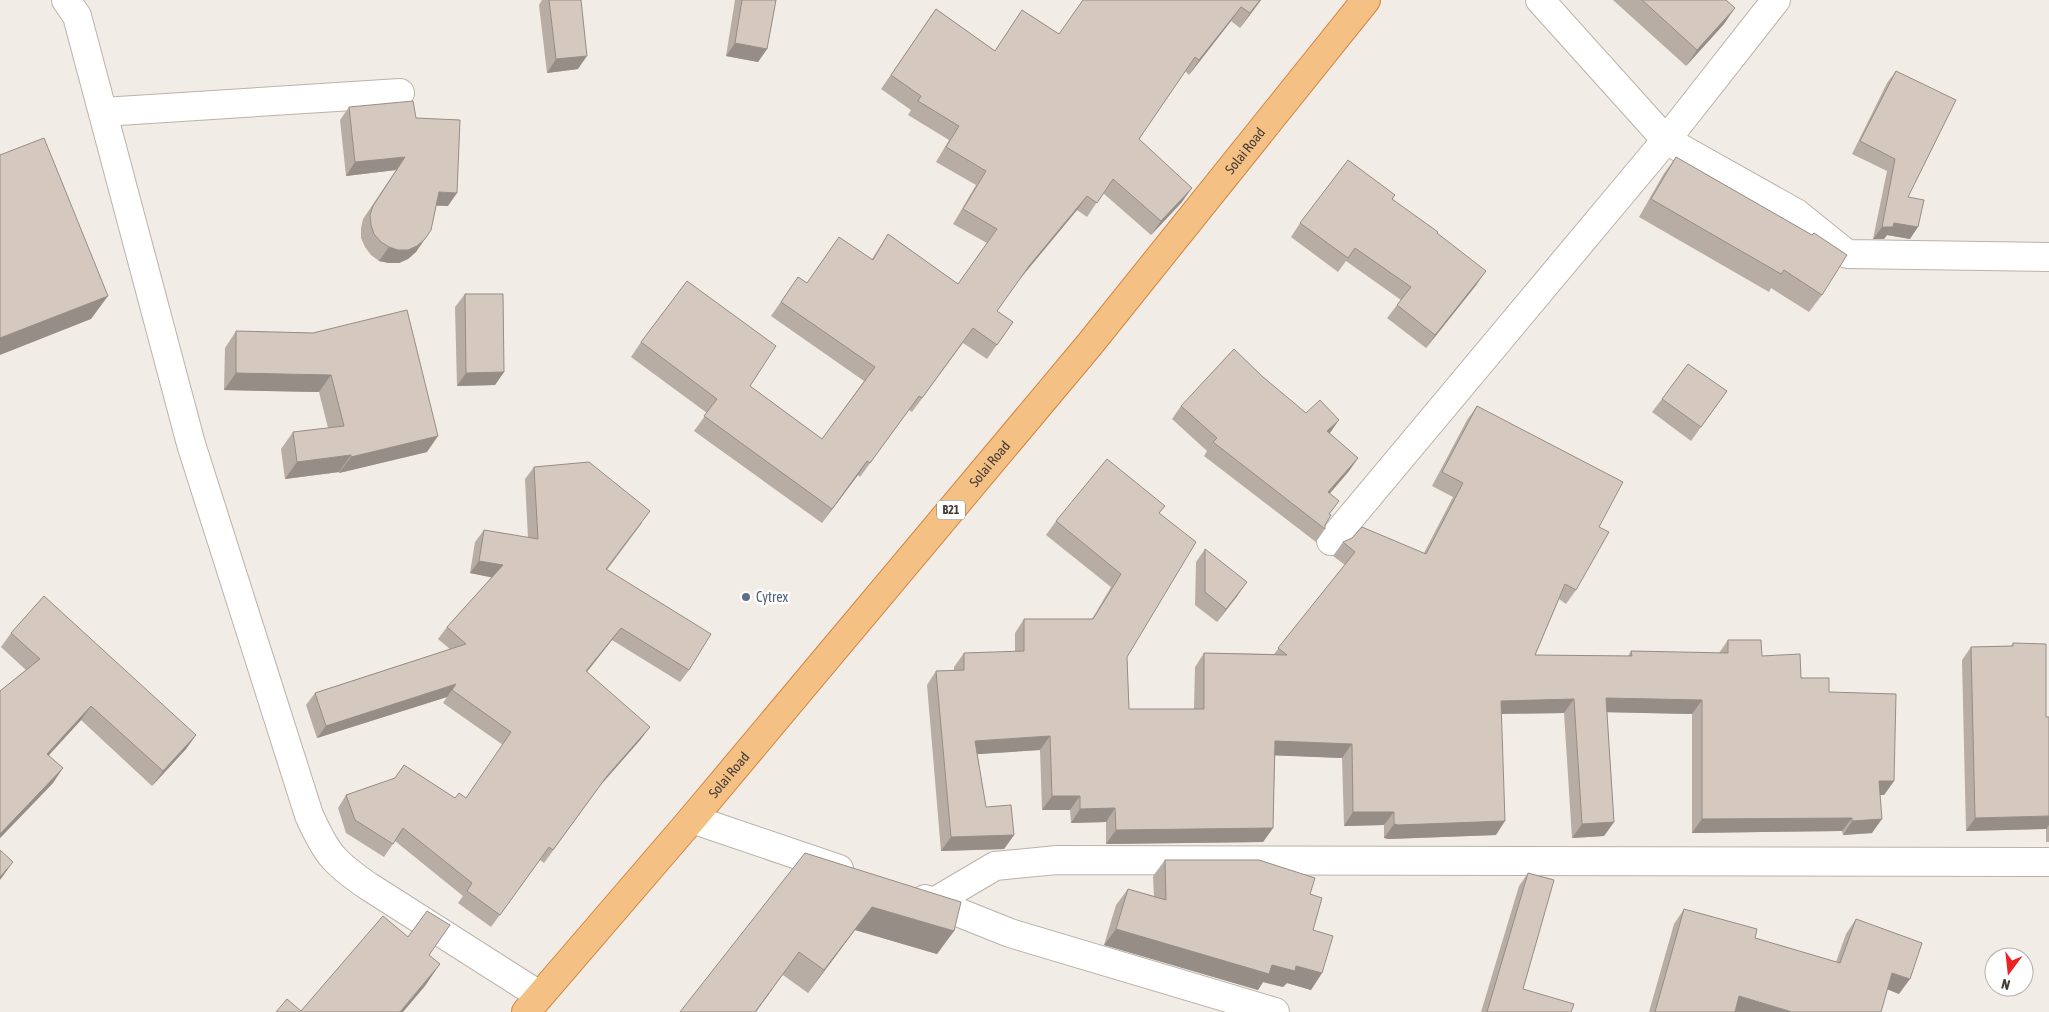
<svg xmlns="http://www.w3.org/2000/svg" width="2049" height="1012" font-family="'Asap Condensed',sans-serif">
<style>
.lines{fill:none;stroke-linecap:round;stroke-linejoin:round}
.minor-casing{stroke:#bcb2a9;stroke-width:30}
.trunk-casing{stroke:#d2853f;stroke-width:30}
.minor{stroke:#fff;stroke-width:28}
.trunk{stroke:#f5c084;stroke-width:28}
.wall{fill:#b7ada4}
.shaded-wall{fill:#958d86}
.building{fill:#d5c9bf;stroke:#958d86}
.service-dot{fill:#5c6f8a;stroke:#fff;stroke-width:2}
.labels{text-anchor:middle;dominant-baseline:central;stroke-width:5;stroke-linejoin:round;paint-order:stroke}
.shield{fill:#fff;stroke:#7c7672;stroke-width:1}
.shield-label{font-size:12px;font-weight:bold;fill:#443c36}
.street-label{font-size:14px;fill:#443c36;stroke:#fff}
.service-label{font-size:14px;fill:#4e5e75;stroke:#fff;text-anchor:start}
</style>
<rect width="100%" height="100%" fill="#f1ece6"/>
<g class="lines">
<g class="minor-casing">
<g id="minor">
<path d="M66 0 77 16 191 444 309 815C326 853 333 862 368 886L539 995"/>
<path d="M1540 0 1666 140 1796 213 1847 254 2049 257"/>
<path d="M103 112 400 93"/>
<path d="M1331 541 1666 140 1776 0"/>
<path d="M692 819 839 869"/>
<path d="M925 899 1010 933 1275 1012"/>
<path d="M934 902 995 866 1057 860 2049 862"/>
</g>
</g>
<g class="trunk-casing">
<g id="trunk">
<path id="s1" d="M526 1012 692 819 1090 344 1366 0"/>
</g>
</g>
<use href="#minor" class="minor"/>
<use href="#trunk" class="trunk"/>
</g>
<g class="wall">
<path d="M542 0H581L578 69 547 73 539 5Z"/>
<path d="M735 0H776L767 49 758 62 726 56Z"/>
<path d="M1261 0 1240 28 1231 21 1189 75 1185 71 1139 139 1182 202 1151 235 1103 193 1087 217 1077 210 1019 280 997 311 1013 322 987 359 963 343 912 412 909 410 860 477 858 475 822 523 694 431 707 413 631 357 641 342 750 386 822 439 864 381 771 316 798 277 807 283 872 259 888 234 958 284 987 243 953 224 976 185 936 162 949 140 908 115 911 110 881 89 936 9 995 51 1022 10 1059 34Z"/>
<path d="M1613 0H1726L1724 24 1686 66Z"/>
<path d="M1896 71 1908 197 1910 239 1887 235 1884 239H1873L1887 171 1852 154 1887 83Z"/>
<path d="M349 107 416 118 448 206H436L416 252 408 259 399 263H389L379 261 371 255 365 247 361 238V228L363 219 396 170 346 176 340 120Z"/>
<path d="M1676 157 1812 235 1822 295 1809 312 1771 288 1769 292 1639 217 1663 175Z"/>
<path d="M1392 199 1437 233 1477 284 1426 348 1387 318 1401 300 1346 261 1338 272 1291 237 1300 223Z"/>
<path d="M465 294 504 372 495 385 457 386 455 307Z"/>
<path d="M236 331 313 333 427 452 339 473V472L285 479 281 449 293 432 328 428 319 392 224 390 225 348Z"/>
<path d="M1263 377 1358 458 1349 471 1329 494 1330 514 1325 525V529L1316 542 1204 456 1207 451 1172 419 1181 406Z"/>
<path d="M1727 391 1691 441 1652 412 1662 399Z"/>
<path d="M1477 406 1599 527 1576 590 1566 604 1559 599 1535 655 1628 656 1631 651 1719 653 1728 640 1762 656 1829 692 1894 781 1884 795H1880L1872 833 1843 835 1842 831 1692 833V714L1607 712 1614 822 1604 836 1572 838 1564 713 1502 714 1496 835 1389 839 1384 838V825L1344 826 1342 758 1275 755 1273 828 1263 842 1106 844V822L1071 823 1070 810H1042L1040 750 977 754 986 807 1014 835 1004 849 941 851 927 685 936 671 954 670V667L964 653 1015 652V633L1024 619H1092L1111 587 1046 535 1056 521 1165 506 1159 513 1127 657 1129 709H1194L1195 667 1204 653 1274 654 1345 565 1333 556 1343 542 1424 553 1453 497 1432 486 1467 420Z"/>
<path d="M534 467 642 523 607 570 689 670 680 682 612 640 587 672 641 739 598 788 544 863 540 860 491 927 458 903 463 896 395 841 384 857 346 833 338 808 346 795 394 779 404 765 455 798H466L503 745 443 703 447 697 317 738 306 705 315 693 450 649 438 639 447 627 492 577 470 573 475 542 484 530 528 538 525 479Z"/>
<path d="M1205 549 1238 595 1217 622 1195 605 1196 562Z"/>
<path d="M11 633 196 735 186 749 152 786 81 720 49 755 53 783 0 838V691L26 670 1 647Z"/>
<path d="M2013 643 2046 717H2049V842H2046V829L1966 831 1962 660 1971 647 2011 646Z"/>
<path d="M805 853 954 931 937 954 855 930 808 993 783 975Z"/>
<path d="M1165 860 1310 894 1313 930 1322 973 1311 990 1287 983 1283 987 1263 982 1258 990 1104 945 1116 905 1128 889 1154 896 1153 876Z"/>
<path d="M1528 873 1523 989 1571 1012H1481L1519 886Z"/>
<path d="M1684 909 1755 938 1836 962 1846 934 1856 919 1899 994 1887 989 1881 1012H1649L1674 924Z"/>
</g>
<g class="shaded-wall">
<path d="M1260 0H1261L1240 28 1250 13Z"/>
<path d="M1241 7 1231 21 1189 75 1199 60Z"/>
<path d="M1735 8 1724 24 1686 66 1697 50Z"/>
<path d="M735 43 767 49 758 62 726 56Z"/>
<path d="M587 56 578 69 547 73 556 59Z"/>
<path d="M405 157 396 170 346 176 355 162Z"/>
<path d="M1192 188 1182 202 1151 235 1161 221Z"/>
<path d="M439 192 457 193 448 206 430 205Z"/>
<path d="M1087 196 1077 210 1019 280 1029 266Z"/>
<path d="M1894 223 1918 227 1910 239 1887 235 1884 239H1873L1882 227Z"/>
<path d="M425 239 416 252 408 259 399 263H389L379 261 389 247Z"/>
<path d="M1486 271 1477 284 1426 348 1435 335Z"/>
<path d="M108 296 91 319 0 355V338Z"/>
<path d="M504 372 495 385 457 386 466 373Z"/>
<path d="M236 373 331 375 319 392 224 390Z"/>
<path d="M1339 420 1330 433 1318 444 1327 431Z"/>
<path d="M438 436 427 452 339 473 351 457Z"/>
<path d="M351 455 339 472 285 479 297 462Z"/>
<path d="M1358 458 1349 471 1319 506 1328 492Z"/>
<path d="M867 461 858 475 822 523 832 509Z"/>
<path d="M479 561 503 565 494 578 470 573Z"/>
<path d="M1247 582 1238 595 1217 622 1226 609Z"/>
<path d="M621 628 612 640 577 684 586 671Z"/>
<path d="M456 684 447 697 317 738 326 726Z"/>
<path d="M1606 698 1702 700 1692 714 1596 712Z"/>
<path d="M1574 699 1564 713 1491 714 1501 701Z"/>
<path d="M91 706 81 720 37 768 47 754Z"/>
<path d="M650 727 641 739 598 788 544 863 607 776Z"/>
<path d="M196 735 186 749 152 786 163 771Z"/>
<path d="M1050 736 1040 750 965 755 975 741Z"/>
<path d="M1275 741 1352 744 1342 758 1265 755Z"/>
<path d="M63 768 53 783 0 838V834Z"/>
<path d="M1879 781H1894L1884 795H1870Z"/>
<path d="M1052 796H1080L1070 810H1042Z"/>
<path d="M1115 808 1106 822 1071 823 1080 809Z"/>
<path d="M1353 812H1394L1384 825 1344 826Z"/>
<path d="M2049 816V825L2046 829 1966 831 1975 818Z"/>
<path d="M1852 818 1842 831 1692 833 1702 819Z"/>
<path d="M1882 819 1872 833 1843 835 1852 821Z"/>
<path d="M1505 821 1496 835 1389 839 1384 838 1394 824Z"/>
<path d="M1614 822 1604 836 1572 838 1582 824Z"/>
<path d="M1273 828 1263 842 1106 844 1116 830Z"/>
<path d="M1014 835 1004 849 941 851 951 837Z"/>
<path d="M13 862 3 876 0 880V877Z"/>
<path d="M872 907 954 931 937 954 855 930 808 993 824 970Z"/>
<path d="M1116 929 1272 965 1296 966 1322 973 1311 990 1287 983 1283 987 1263 982 1258 990 1104 945Z"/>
<path d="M799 952 756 1012H755Z"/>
<path d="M440 964 425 986 403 1012H400Z"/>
<path d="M1892 973 1910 979 1899 994 1882 987Z"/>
<path d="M1739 996 1792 1012H1733Z"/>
</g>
<g class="building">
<path d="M549 0H581L587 56 556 59Z"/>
<path d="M742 0H776L767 49 735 43Z"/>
<path d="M1083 0H1260L1250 13 1241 7 1199 60 1195 57 1139 139 1192 188 1161 221 1113 179 1097 203 1087 196 1029 266 997 311 1013 322 997 345 973 328 922 398 919 396 870 463 867 461 832 509 704 416 717 399 641 342 687 281 776 346 750 386 822 439 875 367 781 302 798 277 807 283 839 237 873 260 888 234 958 284 997 229 963 209 986 171 946 147 959 126 918 101 921 96 891 75 936 9 995 51 1022 10 1059 34Z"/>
<path d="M1642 0H1726L1735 8 1697 50Z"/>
<path d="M1896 71 1956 100 1908 197 1924 200 1918 227 1894 223 1893 227H1882L1895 159 1860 141Z"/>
<path d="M413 101 416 118 460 120 457 193 439 192 431 230 425 239 417 246 408 250H398L389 247 381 242 374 234 371 225 370 215 373 206 405 157 355 162 349 107Z"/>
<path d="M44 138 108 296 0 338V155Z"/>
<path d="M1676 157 1812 235 1814 233 1847 255 1822 295 1784 270 1781 274 1651 199Z"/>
<path d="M1348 160 1395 195 1392 199 1438 232 1437 233 1486 271 1435 335 1397 305 1411 287 1355 248 1348 258 1300 223Z"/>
<path d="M465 294H503L504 372 466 373Z"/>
<path d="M407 310 438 436 351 457V455L297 462 293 432 344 426 331 375 236 373V331L313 333Z"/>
<path d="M1234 349 1263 377 1306 413 1320 400 1339 420 1327 431 1358 458 1328 492 1339 501 1329 514 1331 515 1325 525V529L1213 442 1217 438 1181 406Z"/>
<path d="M1688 364 1727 391 1701 427 1662 399Z"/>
<path d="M1477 406 1623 482 1599 527 1609 532 1576 590 1565 584 1535 655 1632 656 1631 651 1728 653V640H1761L1762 656 1800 654 1801 678H1829V692L1896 694 1894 781H1879L1882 819 1852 821V818L1702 819V700L1606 698 1614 822 1582 824 1574 699 1501 701 1505 821 1398 825 1394 824V812H1353L1352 744 1275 741 1273 828 1116 830 1115 808 1080 809V796H1052L1050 736 975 741 986 807 1011 805 1014 835 951 837 936 671 964 670V653L1024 651V619H1093L1121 574 1056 521 1107 459 1165 506 1159 513 1196 542 1127 657 1129 709H1204V653L1287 655 1278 648 1355 552 1343 542 1352 538 1362 527 1426 554 1463 483 1442 472Z"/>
<path d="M589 462 650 511 606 569 711 634 689 670 621 628 586 671 650 727 607 776 553 850 549 847 500 915 467 891 472 883 403 828 393 844 355 820 346 795 395 778 404 765 455 798 459 793 466 798 511 732 452 690 456 684 326 726 315 693 466 644 447 627 503 565 479 561 484 530 538 539 534 467Z"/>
<path d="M1205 549 1247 582 1226 609 1205 592Z"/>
<path d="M44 596 196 735 163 771 91 706 47 754 63 768 0 834V691L40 659 11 633Z"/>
<path d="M2013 643 2046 644V717H2049V816L1975 818 1971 647 2013 646Z"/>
<path d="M0 850 13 862 0 877Z"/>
<path d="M805 853 961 902 954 931 872 907 824 970 799 952 755 1012H680Z"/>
<path d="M1165 860H1259L1315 878 1310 894 1322 898 1313 930 1333 936 1322 973 1296 966 1295 971 1272 965 1269 974 1116 929 1128 889 1166 900Z"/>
<path d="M1528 873 1554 880 1523 989 1574 1004 1571 1012H1487Z"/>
<path d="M1684 909 1757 929 1755 938 1840 963 1856 919 1922 943 1910 979 1892 973 1881 1012H1792L1739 996 1735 1012H1655Z"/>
<path d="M427 911 450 925 429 955 440 964 400 1012H276L287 999 301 1011 383 916 408 937Z"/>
</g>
<circle class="service-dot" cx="746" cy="597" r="5"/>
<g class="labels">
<rect class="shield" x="937" y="500.5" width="28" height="19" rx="4"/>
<g class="shield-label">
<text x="951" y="510">B21</text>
</g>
<g class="street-label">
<text stroke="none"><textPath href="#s1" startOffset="1122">Solai Road</textPath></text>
<text stroke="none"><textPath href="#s1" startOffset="718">Solai Road</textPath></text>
<text stroke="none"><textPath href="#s1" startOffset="312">Solai Road</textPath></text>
</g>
<g class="service-label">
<text x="756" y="597">Cytrex</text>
</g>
</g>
<g transform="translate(2009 972) rotate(195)"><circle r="24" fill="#ffffff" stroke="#b4b1af"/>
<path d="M0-4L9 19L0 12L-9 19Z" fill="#eb2324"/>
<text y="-8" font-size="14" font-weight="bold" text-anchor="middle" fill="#443c36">N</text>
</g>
</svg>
